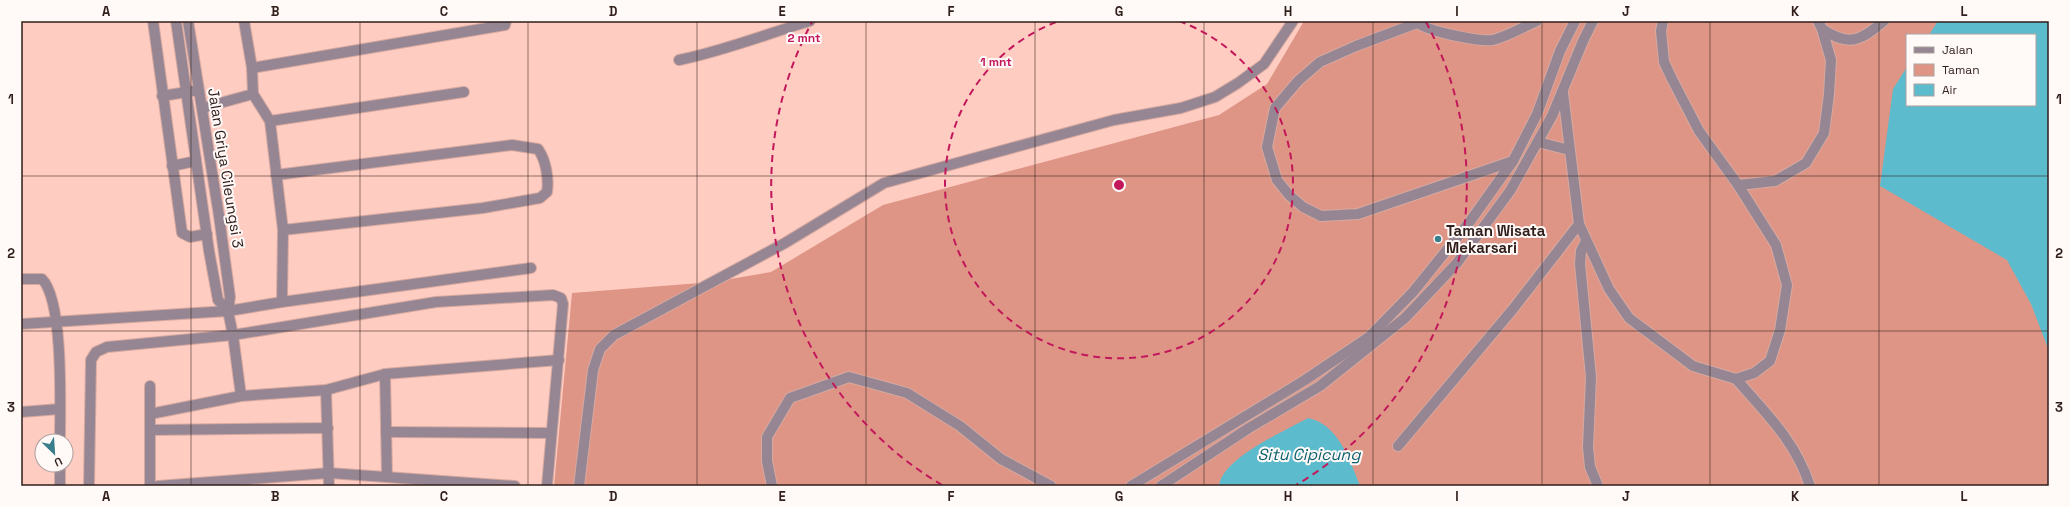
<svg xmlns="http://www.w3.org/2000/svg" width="2070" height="507" font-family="'Space Grotesk',sans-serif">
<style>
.green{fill:#df9586;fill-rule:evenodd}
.water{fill:#5cbcce}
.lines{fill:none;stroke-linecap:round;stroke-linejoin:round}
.minor-casing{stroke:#d6a9a0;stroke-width:12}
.minor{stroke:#968693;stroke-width:10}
.grid{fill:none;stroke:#301e1a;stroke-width:1;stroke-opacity:0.55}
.ring{fill:none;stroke:#c2185b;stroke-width:2;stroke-dasharray:7 5}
.poi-dot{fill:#397e8b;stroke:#fff9f8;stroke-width:1.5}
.labels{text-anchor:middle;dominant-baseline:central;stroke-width:4;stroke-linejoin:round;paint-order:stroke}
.street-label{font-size:15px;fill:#301e1a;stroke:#fff9f8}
.poi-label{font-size:15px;font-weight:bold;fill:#301e1a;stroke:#fff9f8;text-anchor:start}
.water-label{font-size:16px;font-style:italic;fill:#0d606d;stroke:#fff9f8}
.centre{fill:#c2185b;stroke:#fff9f8;stroke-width:2}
.ring-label{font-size:12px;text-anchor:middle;font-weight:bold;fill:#c2185b;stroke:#fff9f8;stroke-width:4;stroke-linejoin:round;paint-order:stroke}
.neatline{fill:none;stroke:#301e1a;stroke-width:1.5}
.grid-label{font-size:13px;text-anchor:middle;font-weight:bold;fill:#301e1a}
</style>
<rect width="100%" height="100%" fill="#ffccc2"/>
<path class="green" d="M1304 21H2049V486H554L572 293 713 282 771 272 883 205 1219 115 1267 84ZM1907 35H2035V105H1907Z"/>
<g class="water">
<path d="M1938 21H2049V351L2031 304 2007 260 1880 186 1893 89 1907 67V105H2035V35H1929Z"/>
<path d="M1308 418C1338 424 1350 460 1360 486H1219C1222 458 1285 431 1308 418Z"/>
</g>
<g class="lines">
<g class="minor-casing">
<g id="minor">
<path d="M153 21 182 233 190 237 207 234"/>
<path d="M176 21 209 251 218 300 228 311"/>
<path d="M188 21 219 216 230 297 228 311 233 335 241 396"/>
<path d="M244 21 252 68 253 94 270 121 283 230 282 302"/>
<path d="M1416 21C1422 31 1481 42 1493 40 1508 36 1523 27 1537 21"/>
<path d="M1417 23 1356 46 1320 62 1298 81 1275 108 1267 147 1277 180 1289 195 1303 207 1321 216 1358 214 1513 161"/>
<path d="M1822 29C1849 47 1860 41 1884 21"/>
<path d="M679 60C724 51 766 34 810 21"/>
<path d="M252 68 505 25 506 21"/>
<path d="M162 96 193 91"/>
<path d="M202 108 253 94"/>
<path d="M270 121 464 92"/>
<path d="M1538 142 1569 150"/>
<path d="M172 166 196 161"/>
<path d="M276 175 512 145 538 149C546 160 549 179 547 192L540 198 483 208 283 230"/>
<path d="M1738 185 1775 181 1806 163 1824 133 1829 94 1831 60 1822 29 1818 21"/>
<path d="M1579 224 1609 289 1629 318 1693 366 1736 379 1754 373 1770 361 1780 330 1787 285 1776 245 1738 185 1699 131 1672 79 1664 62 1661 31 1663 21"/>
<path d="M1586 241 1581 251 1580 264 1591 377 1588 447 1590 467 1598 486"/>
<path d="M21 279H42C64 301 60 408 60 441"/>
<path d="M21 324 228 311 282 302 531 268"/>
<path d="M385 374 387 476"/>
<path d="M1736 379C1766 413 1796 442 1810 486"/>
<path d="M150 386V486"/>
<path d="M326 390 329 486"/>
<path d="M21 412 60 409"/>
<path d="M150 414 241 396 326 390 385 374 559 360"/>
<path d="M150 430 328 428"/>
<path d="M386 432 551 433"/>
<path d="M1398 446 1513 309 1579 224 1563 93"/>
<path d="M60 486V465"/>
<path d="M89 486 91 360 96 352 107 347 233 335 436 302 553 295 561 298 563 304 547 486"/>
<path d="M158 486 329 473 515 486"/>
<path d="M579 486 593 370 600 349 614 335 785 243 884 183 1114 120 1181 108 1215 97 1238 83 1264 64 1293 21"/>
<path d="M772 486 767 461V437L790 398 849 377 907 393 960 426 1001 459 1051 486"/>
<path d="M1131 486 1305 380 1369 337 1413 292 1471 220 1513 161 1537 114 1560 51 1575 21"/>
<path d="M1161 486 1249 428 1320 386 1405 318 1457 263 1510 191 1552 116 1583 41 1593 21"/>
</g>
</g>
<use href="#minor" class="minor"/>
</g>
<path class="grid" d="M191 21V486M360 21V486M528 21V486M697 21V486M866 21V486M1035 21V486M1204 21V486M1373 21V486M1542 21V486M1710 21V486M1879 21V486M21 176H2049M21 331H2049"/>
<g class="ring">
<path d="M1179 21A174 174 0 1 1 1059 21"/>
<path d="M942 485A348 348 0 0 1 812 22M1426 22A348 348 0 0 1 1296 485"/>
</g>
<circle class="poi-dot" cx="1438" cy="239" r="4"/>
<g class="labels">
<g class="street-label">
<text transform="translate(226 168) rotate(81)">Jalan Griya Cileungsi 3</text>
</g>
<g class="poi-label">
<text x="1446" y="230">Taman Wisata<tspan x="1446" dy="17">Mekarsari</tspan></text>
</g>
<g class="water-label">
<text x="1309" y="454">Situ Cipicung</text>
</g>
</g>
<circle cx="1119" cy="185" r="6" class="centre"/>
<g class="ring-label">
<text x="804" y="42">2 mnt</text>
<text x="996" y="66">1 mnt</text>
</g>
<rect width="2070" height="507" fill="none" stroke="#fff9f8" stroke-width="44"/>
<rect x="1906" y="34" width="130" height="72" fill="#fff9f8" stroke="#aca19f"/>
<rect x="1914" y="47" width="20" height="6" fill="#968693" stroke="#aca19f"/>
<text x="1942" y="54" font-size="12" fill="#301e1a">Jalan</text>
<rect x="1914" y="64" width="20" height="12" fill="#df9586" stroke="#aca19f"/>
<text x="1942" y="74" font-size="12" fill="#301e1a">Taman</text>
<rect x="1914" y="84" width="20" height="12" fill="#5cbcce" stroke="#aca19f"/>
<text x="1942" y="94" font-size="12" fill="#301e1a">Air</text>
<g transform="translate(54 453) rotate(155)"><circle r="19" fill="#fff9f8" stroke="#aca19f"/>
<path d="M0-3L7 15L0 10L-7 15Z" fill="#397e8b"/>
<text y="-6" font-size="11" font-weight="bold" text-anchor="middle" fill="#301e1a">U</text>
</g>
<rect x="22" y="22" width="2026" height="463" class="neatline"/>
<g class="grid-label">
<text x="106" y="16">A</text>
<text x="275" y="16">B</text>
<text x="444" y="16">C</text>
<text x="613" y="16">D</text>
<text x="782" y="16">E</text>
<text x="951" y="16">F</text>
<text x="1119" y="16">G</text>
<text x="1288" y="16">H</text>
<text x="1457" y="16">I</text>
<text x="1626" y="16">J</text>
<text x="1795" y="16">K</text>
<text x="1964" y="16">L</text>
<text x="11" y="104">1</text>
<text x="2059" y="104">1</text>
<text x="11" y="258">2</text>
<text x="2059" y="258">2</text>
<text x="11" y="412">3</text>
<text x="2059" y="412">3</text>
<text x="106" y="501">A</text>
<text x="275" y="501">B</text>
<text x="444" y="501">C</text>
<text x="613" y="501">D</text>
<text x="782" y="501">E</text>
<text x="951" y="501">F</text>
<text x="1119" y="501">G</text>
<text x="1288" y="501">H</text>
<text x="1457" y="501">I</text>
<text x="1626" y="501">J</text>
<text x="1795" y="501">K</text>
<text x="1964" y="501">L</text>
</g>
</svg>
